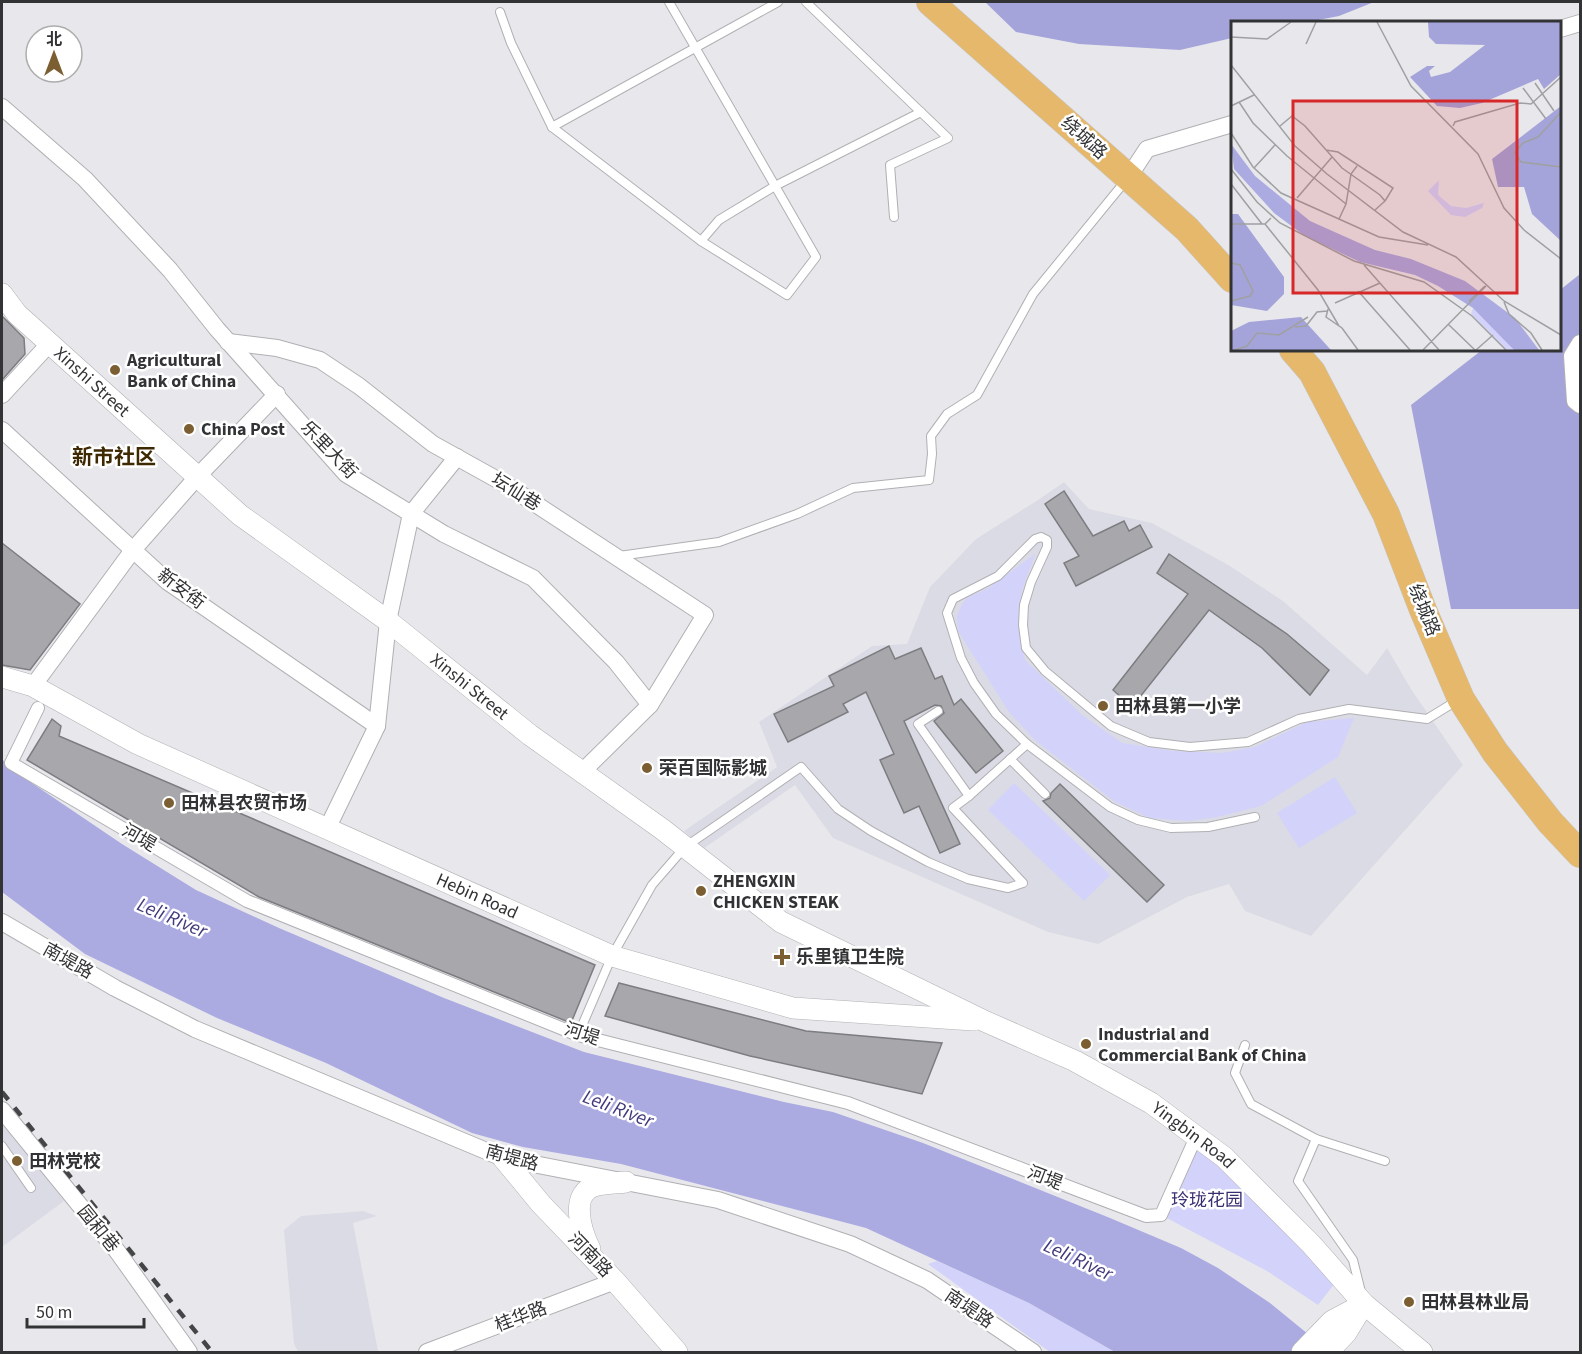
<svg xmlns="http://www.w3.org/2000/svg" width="1582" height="1354" font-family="'Source Sans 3','Noto Sans SC',sans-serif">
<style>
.built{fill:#dbdbe5}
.green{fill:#d2d2fb}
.forest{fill:#a5a4da}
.water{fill:#abaae1}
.building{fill:#a8a8ac;stroke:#7c7d80;stroke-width:1.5}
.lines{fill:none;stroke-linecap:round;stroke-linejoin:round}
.service-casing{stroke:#b0b0b4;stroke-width:10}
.pedestrian-casing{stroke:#b0b0b4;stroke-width:14}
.minor-casing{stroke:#b0b0b4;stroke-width:18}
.tertiary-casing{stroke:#b0b0b4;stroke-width:22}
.trunk-casing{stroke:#c6c6c6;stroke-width:28}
.service{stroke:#fff;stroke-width:8}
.pedestrian{stroke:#fff;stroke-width:12}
.minor{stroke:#fff;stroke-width:16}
.tertiary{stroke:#fff;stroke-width:21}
.trunk{stroke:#e6b86b;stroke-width:27}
.rail{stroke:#444547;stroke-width:4.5;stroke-dasharray:10 10;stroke-linecap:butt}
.poi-dot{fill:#7b5e32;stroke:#fff;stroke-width:2}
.labels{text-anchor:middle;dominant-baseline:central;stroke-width:5;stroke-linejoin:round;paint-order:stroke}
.street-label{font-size:18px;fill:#323334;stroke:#fff}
.poi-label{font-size:18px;font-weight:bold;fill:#323334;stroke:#fff;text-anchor:start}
.park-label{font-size:18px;fill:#382f70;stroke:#fff}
.water-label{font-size:20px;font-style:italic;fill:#423a7c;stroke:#fff}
.quarter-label{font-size:21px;font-weight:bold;fill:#3e2903;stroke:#fff}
.inset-road{fill:none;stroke:#9fa0a2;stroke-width:1.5}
.view{fill:#d62828;fill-opacity:0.15;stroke:#d62828;stroke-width:3}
.inset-edge{fill:none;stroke:#323334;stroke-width:3}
</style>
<rect width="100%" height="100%" fill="#e8e8ec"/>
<g class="built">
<path d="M1064 482 1089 509 1152 523 1230 566 1283 601 1367 675 1387 648 1411 689 1463 765 1311 936 1245 911 1229 884 1187 897 1098 944 1048 932 833 838 795 785 703 849 684 831 777 767 759 722 872 646 907 644 930 587 976 539 1038 500Z"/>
<path d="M2 1121 64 1201 2 1247Z"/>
<path d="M363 1211 377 1216 353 1223 378 1351 374 1352H298L294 1344 284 1230 301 1216Z"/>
</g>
<g class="green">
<path d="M1035 554 1022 590 1018 626 1025 660 1082 715 1122 743 1173 751 1222 753 1255 747 1307 722 1354 718 1338 757 1261 806 1217 817 1189 821 1150 818 1115 802 1036 741 1009 712 958 631 957 616 962 604 968 597 987 589Z"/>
<path d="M1335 777 1357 813 1299 848 1277 813Z"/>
<path d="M1014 783 1110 875 1084 901 988 810Z"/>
<path d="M1194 1142 1248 1192 1335 1283 1318 1305 1267 1271 1161 1215Z"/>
<path d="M937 1261 1029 1303 1115 1352H1050L928 1264Z"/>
</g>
<g class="forest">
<path d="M985 2H1374L1339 16 1308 22H1232V38L1180 50 1079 44 1016 32Z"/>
<path d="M1580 274V609H1451L1411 405 1482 350H1560V290Z"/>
</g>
<path class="water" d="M2 759 14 771 122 844 196 890 279 928 444 998 584 1052 784 1102 833 1112 923 1143 1110 1218 1181 1248 1218 1268 1270 1303 1330 1352H1115L1029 1303 866 1228 621 1164 523 1147 472 1133 326 1063 217 1018 85 954 2 892Z"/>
<g class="building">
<path d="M2 316 24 338 25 354 2 380Z"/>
<path d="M1064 491 1093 536 1124 521 1129 531 1140 525 1152 547 1076 586 1064 563 1079 556 1045 504Z"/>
<path d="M2 543 80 604 30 670 2 665Z"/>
<path d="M1169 554 1287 634 1329 670 1310 695 1262 648 1209 610 1132 707 1113 690 1188 594 1157 573Z"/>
<path d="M889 646 895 659 921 648 935 679 942 676 954 705 961 699 1003 751 976 773 934 721 944 713 941 706 935 705 904 721 960 844 940 853 919 806 904 813 880 760 894 754 866 692 843 704 848 712 788 742 774 714 834 686 829 676Z"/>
<path d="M52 719 61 726 59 736 595 965 571 1023 259 897 27 760Z"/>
<path d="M1060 784 1164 885 1147 902 1043 801 1050 798 1051 793Z"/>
<path d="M619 983 806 1031 942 1043 922 1094 750 1056 605 1016Z"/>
</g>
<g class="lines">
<g class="service-casing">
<g id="service">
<path d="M806 2 948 138 890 165 894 217"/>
<path d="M500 12 511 43 552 127 701 241 787 295 816 257 669 2"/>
<path d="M552 127 778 2"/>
<path d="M701 241 719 220 775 186 921 112"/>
<path d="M619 556 719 542 797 514 853 488 929 480 932 454 931 436 947 414 977 395 1033 294 1127 179"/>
<path d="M1010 759 1045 794"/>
<path d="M969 796 1027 744"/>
<path d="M1255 817 1208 827 1171 828 1138 820 1110 807 1027 744 996 714 974 683 961 658 947 613 953 599 998 576 1035 539 1041 537 1047 540V547L1031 582 1024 605 1023 625 1026 648 1045 671 1111 726 1149 742 1190 747 1248 742 1299 719 1349 709 1427 719 1458 700"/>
<path d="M578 1035 612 956 652 885 685 847 801 767 838 809 871 831 928 862 968 879 1008 888 1023 883 953 808 969 796 918 724 938 711"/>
<path d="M1245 1045 1235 1073 1251 1104 1316 1139 1385 1161"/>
<path d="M1316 1139 1298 1181 1353 1260 1361 1292"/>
<path d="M2 1146 31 1188"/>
</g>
</g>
<g class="pedestrian-casing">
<path id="pedestrian" d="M38 708 11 763 247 901 578 1035 848 1103 1146 1216 1161 1215 1196 1137"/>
</g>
<g class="minor-casing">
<g id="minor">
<path d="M1560 29 1580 23"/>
<path d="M2 107 85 179 170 270 217 329 346 474 444 534 533 578 616 662 650 705 582 772"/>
<path d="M1128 178 1147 149 1232 124"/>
<path d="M228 342 277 348 320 360 359 386 433 444 505 484 705 615 650 705"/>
<path d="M1580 343 1572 356 1575 401 1580 405"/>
<path d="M2 395 50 343"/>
<path d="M2 430 168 582 377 726"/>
<path d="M33 686 133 550 198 476 277 394"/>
<path d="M327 829 377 726 388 621 411 514 457 457"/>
<path d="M2 922 115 988 195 1029 503 1158 718 1200 850 1244 927 1280 1033 1352"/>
<path d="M2 1110 117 1251 189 1352"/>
<path d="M427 1352 615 1281"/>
</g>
</g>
<g class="tertiary-casing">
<g id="tertiary">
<path id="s1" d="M2 294 17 314 240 515 388 621 530 735 662 829 781 922 982 1020 1075 1061 1151 1103 1224 1157 1311 1244 1364 1304 1422 1352"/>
<path id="s2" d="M2 677 33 686 138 744 612 956 793 1008 973 1020"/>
<path d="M503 1158 541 1204 615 1281 677 1352"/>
<path d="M590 1249C581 1231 568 1191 598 1185 607 1183 617 1183 626 1182"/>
<path d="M1302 1352 1332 1321 1364 1304"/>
<path d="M1328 1352 1346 1333 1363 1305"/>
</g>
</g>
<g class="trunk-casing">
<g id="trunk">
<path d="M930 2 1187 229 1232 279"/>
<path d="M1293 350 1312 372 1386 514 1423 610 1461 699 1495 752 1550 822 1580 854"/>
</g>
</g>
<use href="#service" class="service"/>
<use href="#pedestrian" class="pedestrian"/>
<use href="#minor" class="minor"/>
<use href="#tertiary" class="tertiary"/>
<use href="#trunk" class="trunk"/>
<path class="rail" d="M2 1092 212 1352"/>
</g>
<g class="poi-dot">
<circle cx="115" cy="370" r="6"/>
<circle cx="189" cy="429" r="6"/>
<circle cx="1103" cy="706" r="6"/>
<circle cx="647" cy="768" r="6"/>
<circle cx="169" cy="803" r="6"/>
<circle cx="701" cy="891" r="6"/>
<path d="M779 948h6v6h6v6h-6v6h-6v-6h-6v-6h6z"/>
<circle cx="1086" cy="1044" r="6"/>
<circle cx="17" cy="1161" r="6"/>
<circle cx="1409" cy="1302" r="6"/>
</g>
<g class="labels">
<g class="street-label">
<text transform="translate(1084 138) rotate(42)">绕城路</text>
<text stroke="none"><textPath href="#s1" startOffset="126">Xinshi Street</textPath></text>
<text transform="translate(329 450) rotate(46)">乐里大街</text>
<text transform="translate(516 492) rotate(32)">坛仙巷</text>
<text transform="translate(181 589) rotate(37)">新安街</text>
<text transform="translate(1424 610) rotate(68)">绕城路</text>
<text stroke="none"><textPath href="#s1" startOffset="612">Xinshi Street</textPath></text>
<text transform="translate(139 838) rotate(30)">河堤</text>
<text stroke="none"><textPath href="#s2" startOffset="524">Hebin Road</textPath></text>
<text transform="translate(68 961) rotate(29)">南堤路</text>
<text transform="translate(582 1034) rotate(18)">河堤</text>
<text stroke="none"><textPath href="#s1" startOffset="1468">Yingbin Road</textPath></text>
<text transform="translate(512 1158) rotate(15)">南堤路</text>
<text transform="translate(1045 1178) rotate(21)">河堤</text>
<text transform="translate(98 1229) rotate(51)">园和巷</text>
<text transform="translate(590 1255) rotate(46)">河南路</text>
<text transform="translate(969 1309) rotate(34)">南堤路</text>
<text transform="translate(521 1317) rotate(-21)">桂华路</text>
</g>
<g class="poi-label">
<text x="127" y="360">Agricultural<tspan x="127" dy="21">Bank of China</tspan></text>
<text x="201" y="429">China Post</text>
<text x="1115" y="706">田林县第一小学</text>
<text x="659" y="768">荣百国际影城</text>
<text x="181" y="803">田林县农贸市场</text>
<text x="713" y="881">ZHENGXIN<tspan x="713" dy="21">CHICKEN STEAK</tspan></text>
<text x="796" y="957">乐里镇卫生院</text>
<text x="1098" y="1034">Industrial and<tspan x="1098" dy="21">Commercial Bank of China</tspan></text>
<text x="29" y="1161">田林党校</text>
<text x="1421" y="1302">田林县林业局</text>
</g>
<g class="park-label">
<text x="1207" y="1200">玲珑花园</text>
</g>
<g class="water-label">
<text transform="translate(172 918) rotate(23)">Leli River</text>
<text transform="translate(618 1109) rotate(21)">Leli River</text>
<text transform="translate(1078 1260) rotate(25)">Leli River</text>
</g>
<g class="quarter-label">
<text x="114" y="457">新市社区</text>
</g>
</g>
<g transform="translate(1231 21)">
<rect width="330" height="330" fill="#e8e8ec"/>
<path d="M208 159 207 174 220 185 235 187 253 182 251 187 234 196 220 194 197 170ZM242 287 258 301 283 329H276L240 293Z" fill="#d2d2fb"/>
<path d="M197 1H330V53L313 68 307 58 251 82 229 87 206 85 179 56 196 45H204L198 50 200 56 219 51 254 24 205 23 198 16ZM330 85V220L301 193 293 166H267L261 138ZM0 193H7L53 256V273L36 290 0 284ZM70 296 100 329H0V310L18 301Z" fill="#a5a4da"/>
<path d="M0 123 24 155 79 200 144 229 180 238 234 260 284 297 308 329H283L242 287 207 265 184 254 129 241 74 215 43 192 3 148Z" fill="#abaae1"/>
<path class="inset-road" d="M146 1 180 65 247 133 273 187 293 209 330 238M0 16 36 18 60 1M75 23 85 1M0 44 64 125 96 153 172 211 225 236 273 280 330 314M304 62 323 90M292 67 315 98M8 81 22 102 56 135 115 183M0 85 23 74M330 91 307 116 292 122 284 131 290 141 330 146M49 105 61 95 74 105 111 147 149 174 154 180 144 189M222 105 224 101 289 82 300 83 330 56M0 112 22 146 50 172 148 216 197 224M95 129 107 131 162 167 154 180M23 147 44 124M0 148 26 181 49 202 123 240 193 261 241 295 275 329M0 163 31 203M66 177 101 136M108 198 115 183 120 153 126 145M0 203H34L40 197M34 203 87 269 108 305M0 242 9 244 22 270 19 275 0 280M133 244 208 329M127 270 179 329M238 280 254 265M273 281 278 293 300 312 311 329M104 282 149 262M97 288 95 296 111 307 127 329M217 303 244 329M64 306 75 305 86 291 96 290M4 329 16 325 26 312 48 314 77 296M192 329 255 265M245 329 262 314"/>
<path class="view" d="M62 80H286V272H62Z"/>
<rect width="330" height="330" class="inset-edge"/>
</g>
<rect width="1582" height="1354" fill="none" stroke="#323334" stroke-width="6"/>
<g transform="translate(54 54)"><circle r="28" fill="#ffffff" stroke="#adadae" stroke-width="1.5"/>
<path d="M0-4.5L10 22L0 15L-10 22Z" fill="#7b5e32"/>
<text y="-9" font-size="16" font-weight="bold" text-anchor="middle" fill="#323334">北</text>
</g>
<path d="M27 1318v9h117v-9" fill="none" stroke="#323334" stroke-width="3"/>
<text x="36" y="1318" font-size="18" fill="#323334" stroke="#ffffff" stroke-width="4.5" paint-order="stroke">50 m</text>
</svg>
